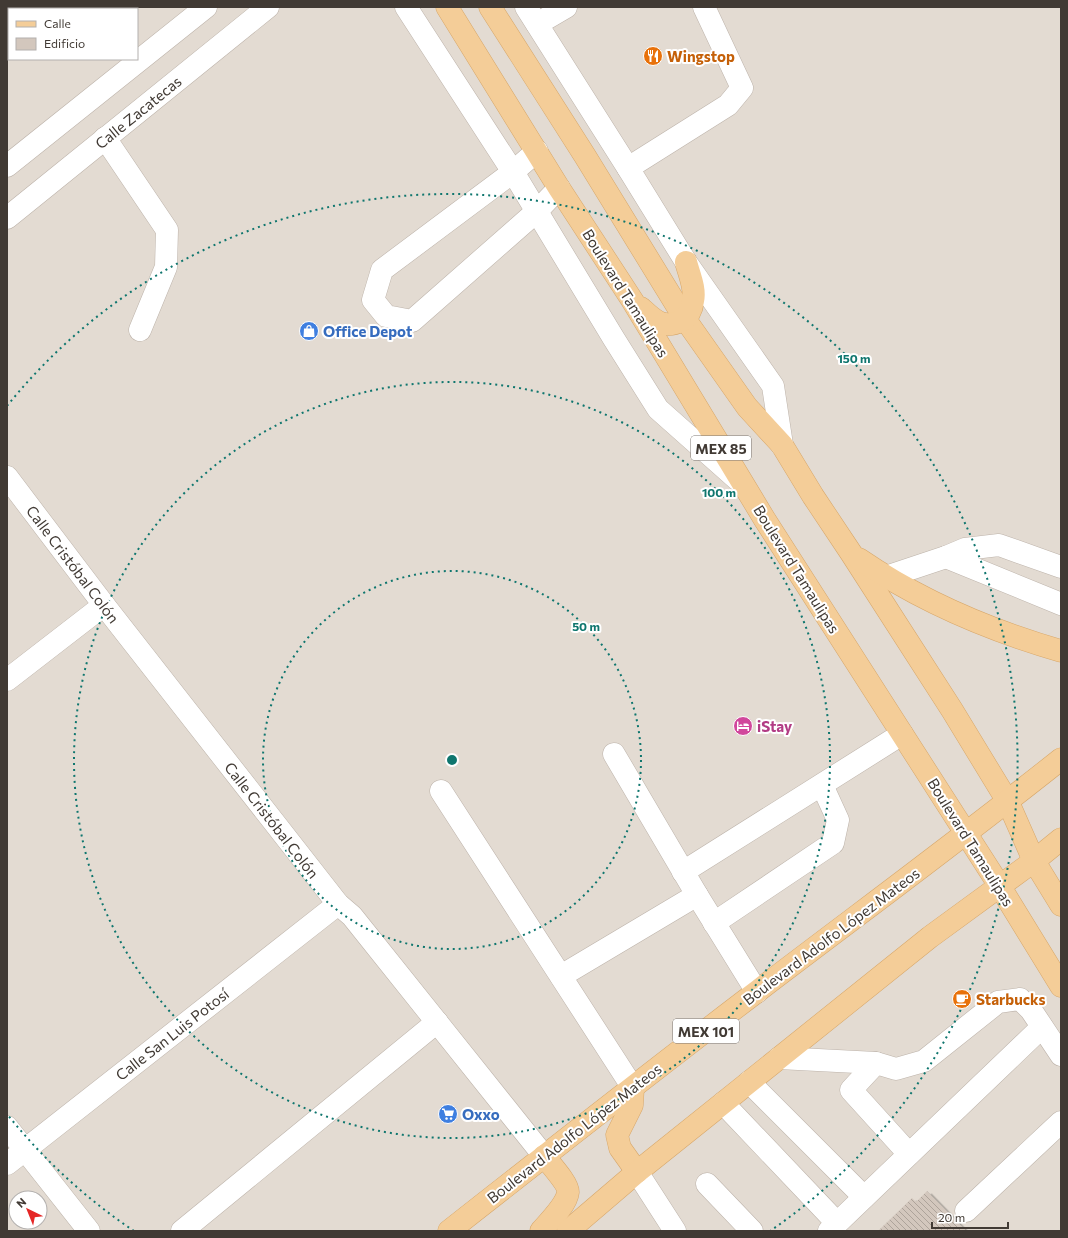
<svg xmlns="http://www.w3.org/2000/svg" width="1068" height="1238" font-family="Commissioner,sans-serif">
<style>
.residential{fill:#e3dbd2;fill-rule:evenodd}
.building{fill:url(#building-back-hatch);filter:url(#shadow)}
.lines{fill:none;stroke-linecap:round;stroke-linejoin:round}
.minor-casing{stroke:#bdb3aa;stroke-width:23}
.major-casing{stroke:#d7a76a;stroke-width:23}
.minor{stroke:#fff;stroke-width:22}
.major{stroke:#f4cd98;stroke-width:22}
.ring{fill:none;stroke:#0f766e;stroke-width:2;stroke-dasharray:2 4}
.labels{text-anchor:middle;dominant-baseline:central;stroke-width:4;stroke-linejoin:round;paint-order:stroke}
.shield{fill:#fff;stroke:#7a7571;stroke-width:1}
.shield-label{font-size:14px;font-weight:bold;fill:#413a34}
.food-label{font-size:15px;font-weight:bold;fill:#c56008;stroke:#fff;text-anchor:start}
.street-label{font-size:15px;fill:#413a34;stroke:#fff}
.shop-label{font-size:15px;font-weight:bold;fill:#366cbe;stroke:#fff;text-anchor:start}
.hotel-label{font-size:15px;font-weight:bold;fill:#b23c85;stroke:#fff;text-anchor:start}
.centre{fill:#0f766e;stroke:#fff;stroke-width:2}
.ring-label{font-size:12px;text-anchor:middle;font-weight:bold;fill:#0f766e;stroke:#fff;stroke-width:4;stroke-linejoin:round;paint-order:stroke}
</style>
<defs>
<pattern id="building-back-hatch" width="6" height="6" patternUnits="userSpaceOnUse"><rect width="6" height="6" fill="#d3c7bd"/><path d="M-1 5l2 2M0 0l6 6M5-1l2 2" fill="none" stroke="#ada39a"/></pattern>
<filter id="shadow"><feDropShadow dx="4.5" dy="2.5" stdDeviation="0" flood-color="#0004"/></filter>
</defs>
<rect width="100%" height="100%" fill="#f0eae3"/>
<path class="residential" d="M7 7H1061V1231H7ZM9 9H137V59H9ZM16 1198H40V1222H16Z"/>
<path class="building" d="M927 1191 966 1231H878L912 1198 916 1202Z"/>
<g class="lines">
<g class="minor-casing">
<g id="minor">
<path d="M406 7 513 172 614 339 658 409 738 480"/>
<path d="M526 7 628 168 686 262 773 386 782 445"/>
<path d="M537 24 566 7"/>
<path d="M105 138 167 230 166 267 140 330"/>
<path d="M537 151 513 172 382 270 373 300 386 316 412 321 536 212 559 188"/>
<path d="M7 166 206 7"/>
<path d="M628 168 728 105 742 88 704 7"/>
<path d="M7 218 268 7"/>
<path d="M7 477 104 605 338 904 352 916 544 1156"/>
<path d="M946 557 1061 604"/>
<path d="M886 577 946 557 965 549 999 545 1061 567"/>
<path d="M7 680 104 605"/>
<path d="M441 791 633 1088"/>
<path d="M683 872 902 734"/>
<path d="M697 895 757 992"/>
<path d="M714 923 833 843 838 820 822 785"/>
<path d="M561 976 697 895 614 754"/>
<path d="M779 1058 876 1063 896 1069 924 1061 998 1002 1020 999 1031 1010 1061 1055"/>
<path d="M876 1063 851 1090 909 1154"/>
<path d="M749 1082 864 1197"/>
<path d="M723 1103 837 1223"/>
<path d="M7 1127 89 1231"/>
<path d="M7 1164 338 904"/>
<path d="M637 1172 675 1231"/>
<path d="M707 1184 752 1231"/>
<path d="M966 1211 1061 1122"/>
<path d="M182 1231 437 1022"/>
<path d="M829 1231 1042 1027"/>
</g>
</g>
<g class="major-casing">
<g id="major">
<path d="M447 7 559 188 632 300 765 520 999 885 1061 986"/>
<path d="M490 7 585 156 685 319 747 407 782 445 813 496 851 553 952 710 1008 802 1034 861 1061 905"/>
<path d="M641 308C653 319 663 330 681 321 688 318 692 309 693 301 696 289 689 274 686 262"/>
<path d="M859 559C919 600 992 631 1061 651"/>
<path d="M633 1088 632 1105 617 1135 620 1148 637 1172"/>
<path d="M449 1231C552 1150 655 1069 759 990 860 913 962 838 1061 759"/>
<path d="M541 1231C549 1222 567 1204 568 1192 568 1183 550 1164 544 1156"/>
<path d="M568 1231 637 1172 930 937 1034 861 1061 839"/>
</g>
</g>
<use href="#minor" class="minor"/>
<use href="#major" class="major"/>
</g>
<g class="ring">
<circle cx="452" cy="760" r="189"/>
<circle cx="452" cy="760" r="378"/>
<path d="M134 1231A568 568 0 0 1 7 1114M7 406A568 568 0 1 1 770 1231"/>
</g>
<defs>
<g id="restaurant-disc" transform="scale(1)"><circle r="9.5" fill="#e8710a" stroke="#fff"/><path d="M-5-6h1v4h1v-4h1v4h1v-4h1v5L-1.5 .5V6h-2V.5L-5-1ZM5-6V6H3V1.5H1.5Q1.5-4 5-6Z" fill="#fff"/></g>
<g id="shop-disc" transform="scale(1)"><circle r="9.5" fill="#3f7fe0" stroke="#fff"/><path d="M-5-2.5h2.3a2.7 3.5 0 0 1 5.4 0H5L5.5 6h-11ZM-1.5-2.5h3a1.5 2.3 0 0 0-3 0Z" fill="#fff"/></g>
<g id="hotel-disc" transform="scale(1)"><circle r="9.5" fill="#d1479c" stroke="#fff"/><path d="M-6-4.5h1.5V1H6V5H4.5V3h-9V5H-6ZM-4 0a1.8 1.8 0 1 1 3.6 0ZM.5 0V-2.5h3Q6-2.5 6 0Z" fill="#fff"/></g>
<g id="cafe-disc" transform="scale(1)"><circle r="9.5" fill="#e8710a" stroke="#fff"/><path d="M-5.5-4.5H6V0H3Q3 3.5 0 3.5H-2.5Q-5.5 3.5-5.5 0ZM3-3.2v2h1.7v-2ZM-6 4.5H4V6H-6Z" fill="#fff"/></g>
<g id="supermarket-disc" transform="scale(1)"><circle r="9.5" fill="#3f7fe0" stroke="#fff"/><path d="M-6-5.5h2.5l.6 2H6L4.5 2H-2.5L-4.4-4H-6ZM-1.5 3.2a1.3 1.3 0 1 0 .1 0ZM3 3.2a1.3 1.3 0 1 0 .1 0Z" fill="#fff"/></g>
</defs>
<g fill-rule="evenodd">
<use href="#restaurant-disc" x="653" y="56"/>
<use href="#shop-disc" x="309" y="331"/>
<use href="#hotel-disc" x="743" y="726"/>
<use href="#cafe-disc" x="962" y="999"/>
<use href="#supermarket-disc" x="448" y="1114"/>
</g>
<g class="labels">
<g class="shield">
<rect x="691" y="436" width="60" height="24" rx="3"/>
<rect x="673" y="1019" width="66" height="24" rx="3"/>
</g>
<g class="shield-label">
<text x="721" y="448">MEX 85</text>
<text x="706" y="1031">MEX 101</text>
</g>
<g class="food-label">
<text x="667" y="56">Wingstop</text>
<text x="976" y="999">Starbucks</text>
</g>
<g class="street-label">
<text transform="translate(138 112) rotate(-39)">Calle Zacatecas</text>
<text transform="translate(626 293) rotate(58)">Boulevard Tamaulipas</text>
<text transform="translate(73 564) rotate(53)">Calle Cristóbal Colón</text>
<text transform="translate(797 569) rotate(58)">Boulevard Tamaulipas</text>
<text transform="translate(272 820) rotate(52)">Calle Cristóbal Colón</text>
<text transform="translate(971 842) rotate(58)">Boulevard Tamaulipas</text>
<text transform="translate(831 936) rotate(-37)">Boulevard Adolfo López Mateos</text>
<text transform="translate(172 1034) rotate(-38)">Calle San Luis Potosí</text>
<text transform="translate(574 1133) rotate(-38)">Boulevard Adolfo López Mateos</text>
</g>
<g class="shop-label">
<text x="323" y="331">Office Depot</text>
<text x="462" y="1114">Oxxo</text>
</g>
<g class="hotel-label">
<text x="757" y="726">iStay</text>
</g>
</g>
<circle cx="452" cy="760" r="6" class="centre"/>
<g class="ring-label">
<text x="854" y="363">150 m</text>
<text x="719" y="497">100 m</text>
<text x="586" y="631">50 m</text>
</g>
<rect width="1068" height="1238" fill="none" stroke="#413a34" stroke-width="16"/>
<rect x="8" y="8" width="130" height="52" fill="#ffffff" stroke="#b3b0ae"/>
<rect x="16" y="21" width="20" height="6" fill="#f4cd98" stroke="#b3b0ae"/>
<text x="44" y="28" font-size="12" fill="#413a34">Calle</text>
<rect x="16" y="38" width="20" height="12" fill="#d3c7bd" stroke="#b3b0ae"/>
<text x="44" y="48" font-size="12" fill="#413a34">Edificio</text>
<g transform="translate(28 1210) rotate(317)"><circle r="19" fill="#ffffff" stroke="#b3b0ae"/>
<path d="M0-3L7 15L0 10L-7 15Z" fill="#e52625"/>
<text y="-6" font-size="11" font-weight="bold" text-anchor="middle" fill="#413a34">N</text>
</g>
<path d="M932 1222v6h76v-6" fill="none" stroke="#413a34" stroke-width="2"/>
<text x="938" y="1222" font-size="12" fill="#413a34" stroke="#ffffff" stroke-width="3" paint-order="stroke">20 m</text>
</svg>
